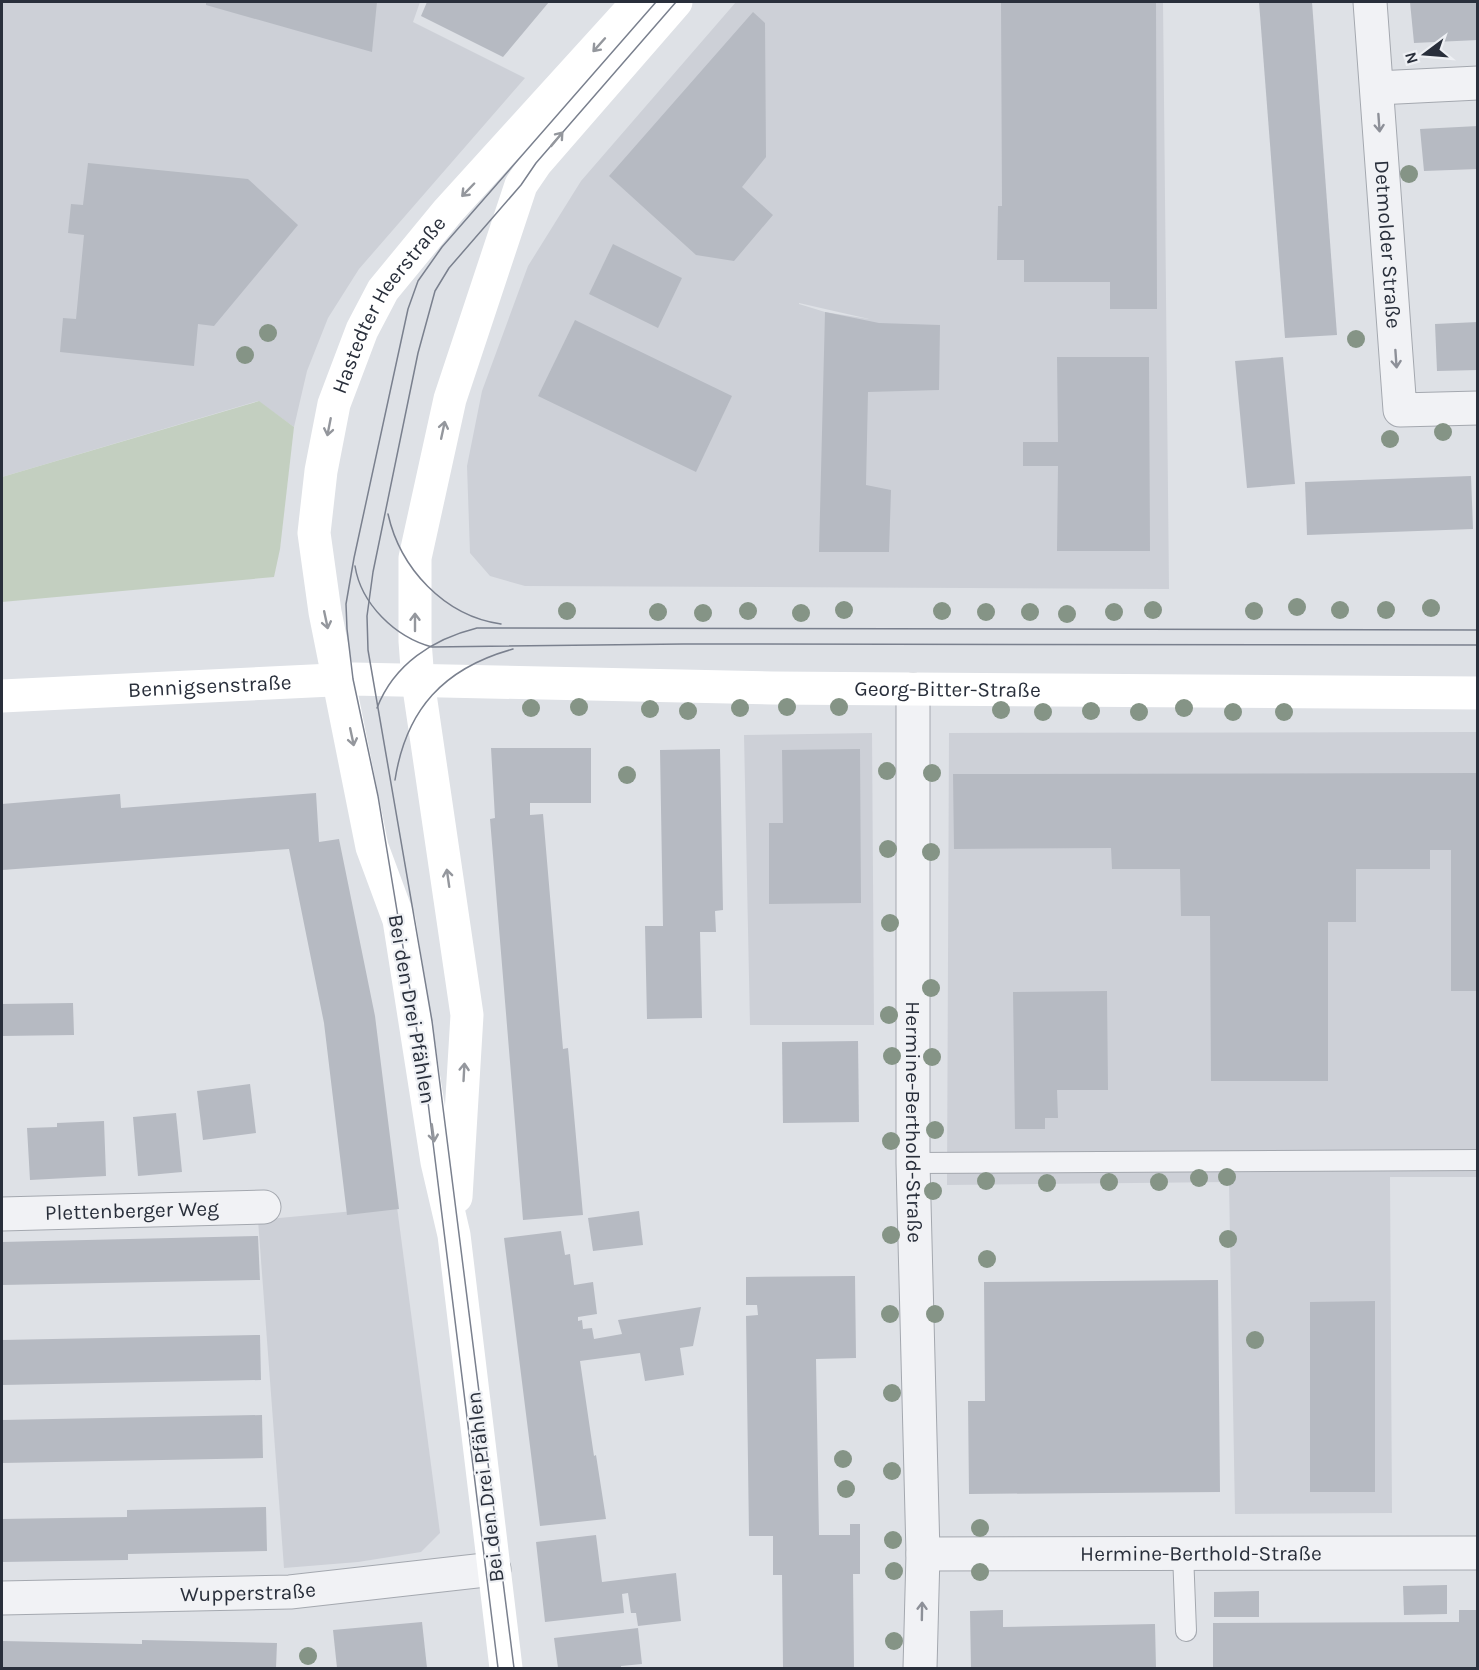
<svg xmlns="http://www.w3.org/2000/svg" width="1479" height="1670" font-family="Karla,sans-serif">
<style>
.built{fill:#cdd0d7;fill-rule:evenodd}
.green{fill:#c3cfc0}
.building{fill:#b6bac2}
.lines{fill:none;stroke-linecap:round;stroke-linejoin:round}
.lane-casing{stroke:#a4a8af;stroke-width:22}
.street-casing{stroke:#a4a8af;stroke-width:35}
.lane{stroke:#f1f2f5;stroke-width:20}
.street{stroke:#f1f2f5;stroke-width:33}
.secondary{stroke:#fff;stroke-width:33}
.tram{stroke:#7a808e;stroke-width:1.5}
.tree{fill:#859486}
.oneway{stroke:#94979d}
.oneway2{stroke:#8d9098}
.labels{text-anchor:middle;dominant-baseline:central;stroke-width:4.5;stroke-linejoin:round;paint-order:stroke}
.street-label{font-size:21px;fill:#292f3b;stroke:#eef0f4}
</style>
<rect width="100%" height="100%" fill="#dee1e6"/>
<g class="built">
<path d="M2 2H420L413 22 525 78 359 269 328 318 307 371 294 427 258 401 2 477Z"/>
<path d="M736 2H1163L1169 589 525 586 490 576 470 553 467 466 482 391 528 266 581 181ZM799 304V303L869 319 825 312Z"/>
<path d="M1477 732V1177H1390L1392 1513 1235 1514 1229 1182 947 1185 949 733Z"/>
<path d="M872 733 874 1025H750L744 735Z"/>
<path d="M397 1207 440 1533 421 1552 358 1562 284 1568 258 1220Z"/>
</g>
<path class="green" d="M259 401 294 427 280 549 274 577 2 602V477Z"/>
<g class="building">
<path d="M206 2H377L372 52 206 5Z"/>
<path d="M427 2 478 3 549 2 503 57 421 16Z"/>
<path d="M1001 2H1156L1157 309H1110V282H1024V260H997L998 206H1002Z"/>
<path d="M1259 2H1312L1337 335 1285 338Z"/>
<path d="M1410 2H1478V40L1414 43Z"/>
<path d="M753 12 765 23 766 157 742 187 773 215 734 261 696 255 609 176Z"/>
<path d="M1478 126V169L1424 171 1420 129Z"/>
<path d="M88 163 248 179 298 225 214 326 198 324 194 366 60 352 63 318 76 319 84 235 68 233 71 204 83 205Z"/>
<path d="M613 244 682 278 658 328 589 294Z"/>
<path d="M825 312 879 323 940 325 939 390 868 392 866 485 891 490 889 552H819Z"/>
<path d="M575 320 732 396 696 472 538 396Z"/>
<path d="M1478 322V370L1437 371 1435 324Z"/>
<path d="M1057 357H1149L1150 551H1057L1058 466H1023V442H1058Z"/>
<path d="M1283 357 1295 484 1247 488 1235 361Z"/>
<path d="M1471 476 1473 529 1307 535 1305 482Z"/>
<path d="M491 748H591V803H530V815L543 814 563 1049 568 1048 583 1215 523 1220 490 819 495 818Z"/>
<path d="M720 749 723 910 715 911 716 932H700L702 1018 647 1019 645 926H663L660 750Z"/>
<path d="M860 749 861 903 769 904V823H783L782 750Z"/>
<path d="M1478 773V991H1451V850H1430V869H1356V922H1328V1081H1211L1210 916H1181L1180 869H1112L1111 848 954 849 953 774Z"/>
<path d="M316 793 319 842 339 839 375 1016 399 1209 347 1215 324 1023 289 849 2 870V804L120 794 121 808Z"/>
<path d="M1107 991 1108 1090H1057L1058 1118H1045V1129H1015L1013 992Z"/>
<path d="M73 1003 74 1035 2 1036V1004Z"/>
<path d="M858 1041 859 1122 783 1123 782 1042Z"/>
<path d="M250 1084 256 1133 203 1140 197 1091Z"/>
<path d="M176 1113 182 1172 138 1176 133 1117Z"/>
<path d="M104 1121 106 1176 30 1180 27 1128 57 1127V1123Z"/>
<path d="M639 1211 643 1245 593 1251 588 1218Z"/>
<path d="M561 1231 565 1255 570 1254 574 1285 593 1282 597 1314 578 1317V1321L582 1320 583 1329 592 1328 594 1339 622 1334 618 1320 701 1307 693 1346 680 1348 684 1375 645 1381 640 1353 580 1361 594 1456 596 1455 606 1519 540 1526 504 1238Z"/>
<path d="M258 1236 260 1280 2 1285V1242Z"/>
<path d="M855 1276 856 1358 816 1359 819 1535H850V1524H860V1574H853L854 1668H783L782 1575H773V1536H749L746 1316 758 1315 757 1305H746V1277Z"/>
<path d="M1218 1280 1220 1492 969 1494 968 1401H985L984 1282Z"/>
<path d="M1375 1301V1492H1310V1302Z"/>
<path d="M260 1335 261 1380 2 1385V1340Z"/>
<path d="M262 1415 263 1458 2 1463V1420Z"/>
<path d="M266 1507 267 1551 128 1554V1560L2 1562V1519L127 1517V1510Z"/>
<path d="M596 1535 602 1582 676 1573 681 1621 638 1626 636 1613H631L628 1593 622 1594 624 1613 545 1622 536 1542Z"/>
<path d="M1447 1585V1614L1404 1615 1403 1586Z"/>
<path d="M1259 1591V1617H1214V1592Z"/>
<path d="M1003 1610V1627L1155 1624 1156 1668H971L970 1611Z"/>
<path d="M1459 1610H1478V1668H1213V1623L1459 1622Z"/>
<path d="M422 1622 427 1668H337L333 1630Z"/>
<path d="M638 1628 642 1664 621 1666V1668H558L554 1638Z"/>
<path d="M142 1640 277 1643 276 1668H2V1641L142 1644Z"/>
</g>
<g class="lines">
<g class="lane-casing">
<g id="lane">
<path d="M913 1163 1478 1160"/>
<path d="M1183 1553 1186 1631"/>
</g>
</g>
<g class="street-casing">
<g id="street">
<path id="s1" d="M1370 2 1400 410 1478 408"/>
<path d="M1377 88 1478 83"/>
<path id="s2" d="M913 690V1163L923 1554 920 1668"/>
<path id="s3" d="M2 1214 264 1207"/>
<path id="s4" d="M923 1554 1478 1553"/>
<path id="s5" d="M2 1598 290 1592 494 1569"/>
</g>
</g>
<use href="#lane" class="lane"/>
<use href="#street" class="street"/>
<g class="secondary">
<path id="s6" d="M2 696 353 679 772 688 1478 693"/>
<path d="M456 1197 467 1015 418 681 415 641V558L450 399 521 185 536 163 676 2"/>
<path id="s7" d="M506 1668 454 1235 437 1162 399 920 372 847 325 612 314 533 321 471 334 404 362 330 383 290 448 211 638 2"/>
</g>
<g class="tram">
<path d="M388 514C400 568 444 616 501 624"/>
<path d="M355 566C361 604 395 637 432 647L683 644 1478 645"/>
<path d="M377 708C394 664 433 639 477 628L1478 630"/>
<path d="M395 780C406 709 444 668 513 649"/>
<path d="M498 1668 426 1086 378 796 353 679 347 629 346 604 354 558 408 309 418 281 442 247 656 2"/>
<path d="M514 1668 432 1021 368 650 367 616 373 572 418 353 435 291 449 268 521 185 536 163 676 2"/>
</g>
</g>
<g class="tree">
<circle cx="1409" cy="174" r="9"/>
<circle cx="268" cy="333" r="9"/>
<circle cx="1356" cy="339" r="9"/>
<circle cx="245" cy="355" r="9"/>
<circle cx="1443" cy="432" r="9"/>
<circle cx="1390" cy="439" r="9"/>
<circle cx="1297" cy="607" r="9"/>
<circle cx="1431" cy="608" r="9"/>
<circle cx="844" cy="610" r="9"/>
<circle cx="1153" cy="610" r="9"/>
<circle cx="1340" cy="610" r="9"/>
<circle cx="1386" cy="610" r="9"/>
<circle cx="567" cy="611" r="9"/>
<circle cx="748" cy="611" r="9"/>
<circle cx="942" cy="611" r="9"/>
<circle cx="1254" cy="611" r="9"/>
<circle cx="658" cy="612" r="9"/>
<circle cx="986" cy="612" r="9"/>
<circle cx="1030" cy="612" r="9"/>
<circle cx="1114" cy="612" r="9"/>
<circle cx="703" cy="613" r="9"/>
<circle cx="801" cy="613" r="9"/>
<circle cx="1067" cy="614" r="9"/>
<circle cx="579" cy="707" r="9"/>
<circle cx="787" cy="707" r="9"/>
<circle cx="839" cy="707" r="9"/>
<circle cx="531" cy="708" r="9"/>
<circle cx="740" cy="708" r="9"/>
<circle cx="1184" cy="708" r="9"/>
<circle cx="650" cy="709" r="9"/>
<circle cx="1001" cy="710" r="9"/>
<circle cx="688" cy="711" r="9"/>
<circle cx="1091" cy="711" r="9"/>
<circle cx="1043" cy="712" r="9"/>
<circle cx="1139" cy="712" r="9"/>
<circle cx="1233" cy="712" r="9"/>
<circle cx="1284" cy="712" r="9"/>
<circle cx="887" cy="771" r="9"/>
<circle cx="932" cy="773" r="9"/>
<circle cx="627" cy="775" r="9"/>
<circle cx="888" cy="849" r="9"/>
<circle cx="931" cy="852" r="9"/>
<circle cx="890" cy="923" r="9"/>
<circle cx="931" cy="988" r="9"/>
<circle cx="889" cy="1015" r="9"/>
<circle cx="892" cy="1056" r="9"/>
<circle cx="932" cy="1057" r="9"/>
<circle cx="935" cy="1130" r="9"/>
<circle cx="891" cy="1141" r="9"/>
<circle cx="1227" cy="1177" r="9"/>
<circle cx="1199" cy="1178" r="9"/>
<circle cx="986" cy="1181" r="9"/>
<circle cx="1109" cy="1182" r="9"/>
<circle cx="1159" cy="1182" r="9"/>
<circle cx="1047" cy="1183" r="9"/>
<circle cx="933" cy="1191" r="9"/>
<circle cx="891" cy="1235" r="9"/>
<circle cx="1228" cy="1239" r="9"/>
<circle cx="987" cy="1259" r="9"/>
<circle cx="890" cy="1314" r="9"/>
<circle cx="935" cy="1314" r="9"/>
<circle cx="1255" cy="1340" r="9"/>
<circle cx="892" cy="1393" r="9"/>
<circle cx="843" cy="1459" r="9"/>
<circle cx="892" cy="1471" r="9"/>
<circle cx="846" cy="1489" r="9"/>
<circle cx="980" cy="1528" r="9"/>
<circle cx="893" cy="1540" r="9"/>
<circle cx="894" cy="1571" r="9"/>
<circle cx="980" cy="1572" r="9"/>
<circle cx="894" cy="1641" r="9"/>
<circle cx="308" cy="1656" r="9"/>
</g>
<defs><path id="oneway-shaft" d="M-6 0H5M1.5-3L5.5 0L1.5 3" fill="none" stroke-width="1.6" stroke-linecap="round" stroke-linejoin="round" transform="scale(1.5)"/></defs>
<g class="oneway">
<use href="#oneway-shaft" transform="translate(599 45) rotate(132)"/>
<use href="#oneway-shaft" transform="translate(557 139) rotate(-50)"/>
<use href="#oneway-shaft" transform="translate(468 190) rotate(134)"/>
<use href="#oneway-shaft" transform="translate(329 427) rotate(101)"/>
<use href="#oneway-shaft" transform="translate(443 430) rotate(-78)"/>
<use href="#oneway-shaft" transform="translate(326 620) rotate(78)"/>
<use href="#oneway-shaft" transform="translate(415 622) rotate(-90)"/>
<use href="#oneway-shaft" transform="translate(352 737) rotate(78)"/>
<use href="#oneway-shaft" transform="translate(448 878) rotate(-98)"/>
<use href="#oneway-shaft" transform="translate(464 1072) rotate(-87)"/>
<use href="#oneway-shaft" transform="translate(433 1133) rotate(82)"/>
</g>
<g class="oneway2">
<use href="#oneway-shaft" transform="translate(1379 123) rotate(86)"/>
<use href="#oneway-shaft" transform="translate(1396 359) rotate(86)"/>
<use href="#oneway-shaft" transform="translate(922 1611) rotate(-89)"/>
</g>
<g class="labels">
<g class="street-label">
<text stroke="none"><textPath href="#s1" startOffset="243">Detmolder Straße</textPath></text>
<text stroke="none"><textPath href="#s7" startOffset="1398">Hastedter Heerstraße</textPath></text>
<text stroke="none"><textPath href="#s6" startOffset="208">Bennigsenstraße</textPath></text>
<text stroke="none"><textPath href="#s6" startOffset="946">Georg-Bitter-Straße</textPath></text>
<text transform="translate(412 1009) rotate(80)">Bei den Drei Pfählen</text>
<text stroke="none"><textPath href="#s2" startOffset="432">Hermine-Berthold-Straße</textPath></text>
<text stroke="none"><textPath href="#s3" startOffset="130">Plettenberger Weg</textPath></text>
<text transform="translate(485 1487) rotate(-97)">Bei den Drei Pfählen</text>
<text stroke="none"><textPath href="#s4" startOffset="278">Hermine-Berthold-Straße</textPath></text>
<text stroke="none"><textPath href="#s5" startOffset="246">Wupperstraße</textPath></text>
</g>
</g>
<rect width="1479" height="1670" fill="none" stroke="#292f3b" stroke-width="6"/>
<g transform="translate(1425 54) rotate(254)" stroke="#eef0f4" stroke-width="4.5" paint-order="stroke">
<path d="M0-4.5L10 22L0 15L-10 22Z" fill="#292f3b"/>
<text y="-9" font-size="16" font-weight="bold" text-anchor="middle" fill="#292f3b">N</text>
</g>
</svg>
